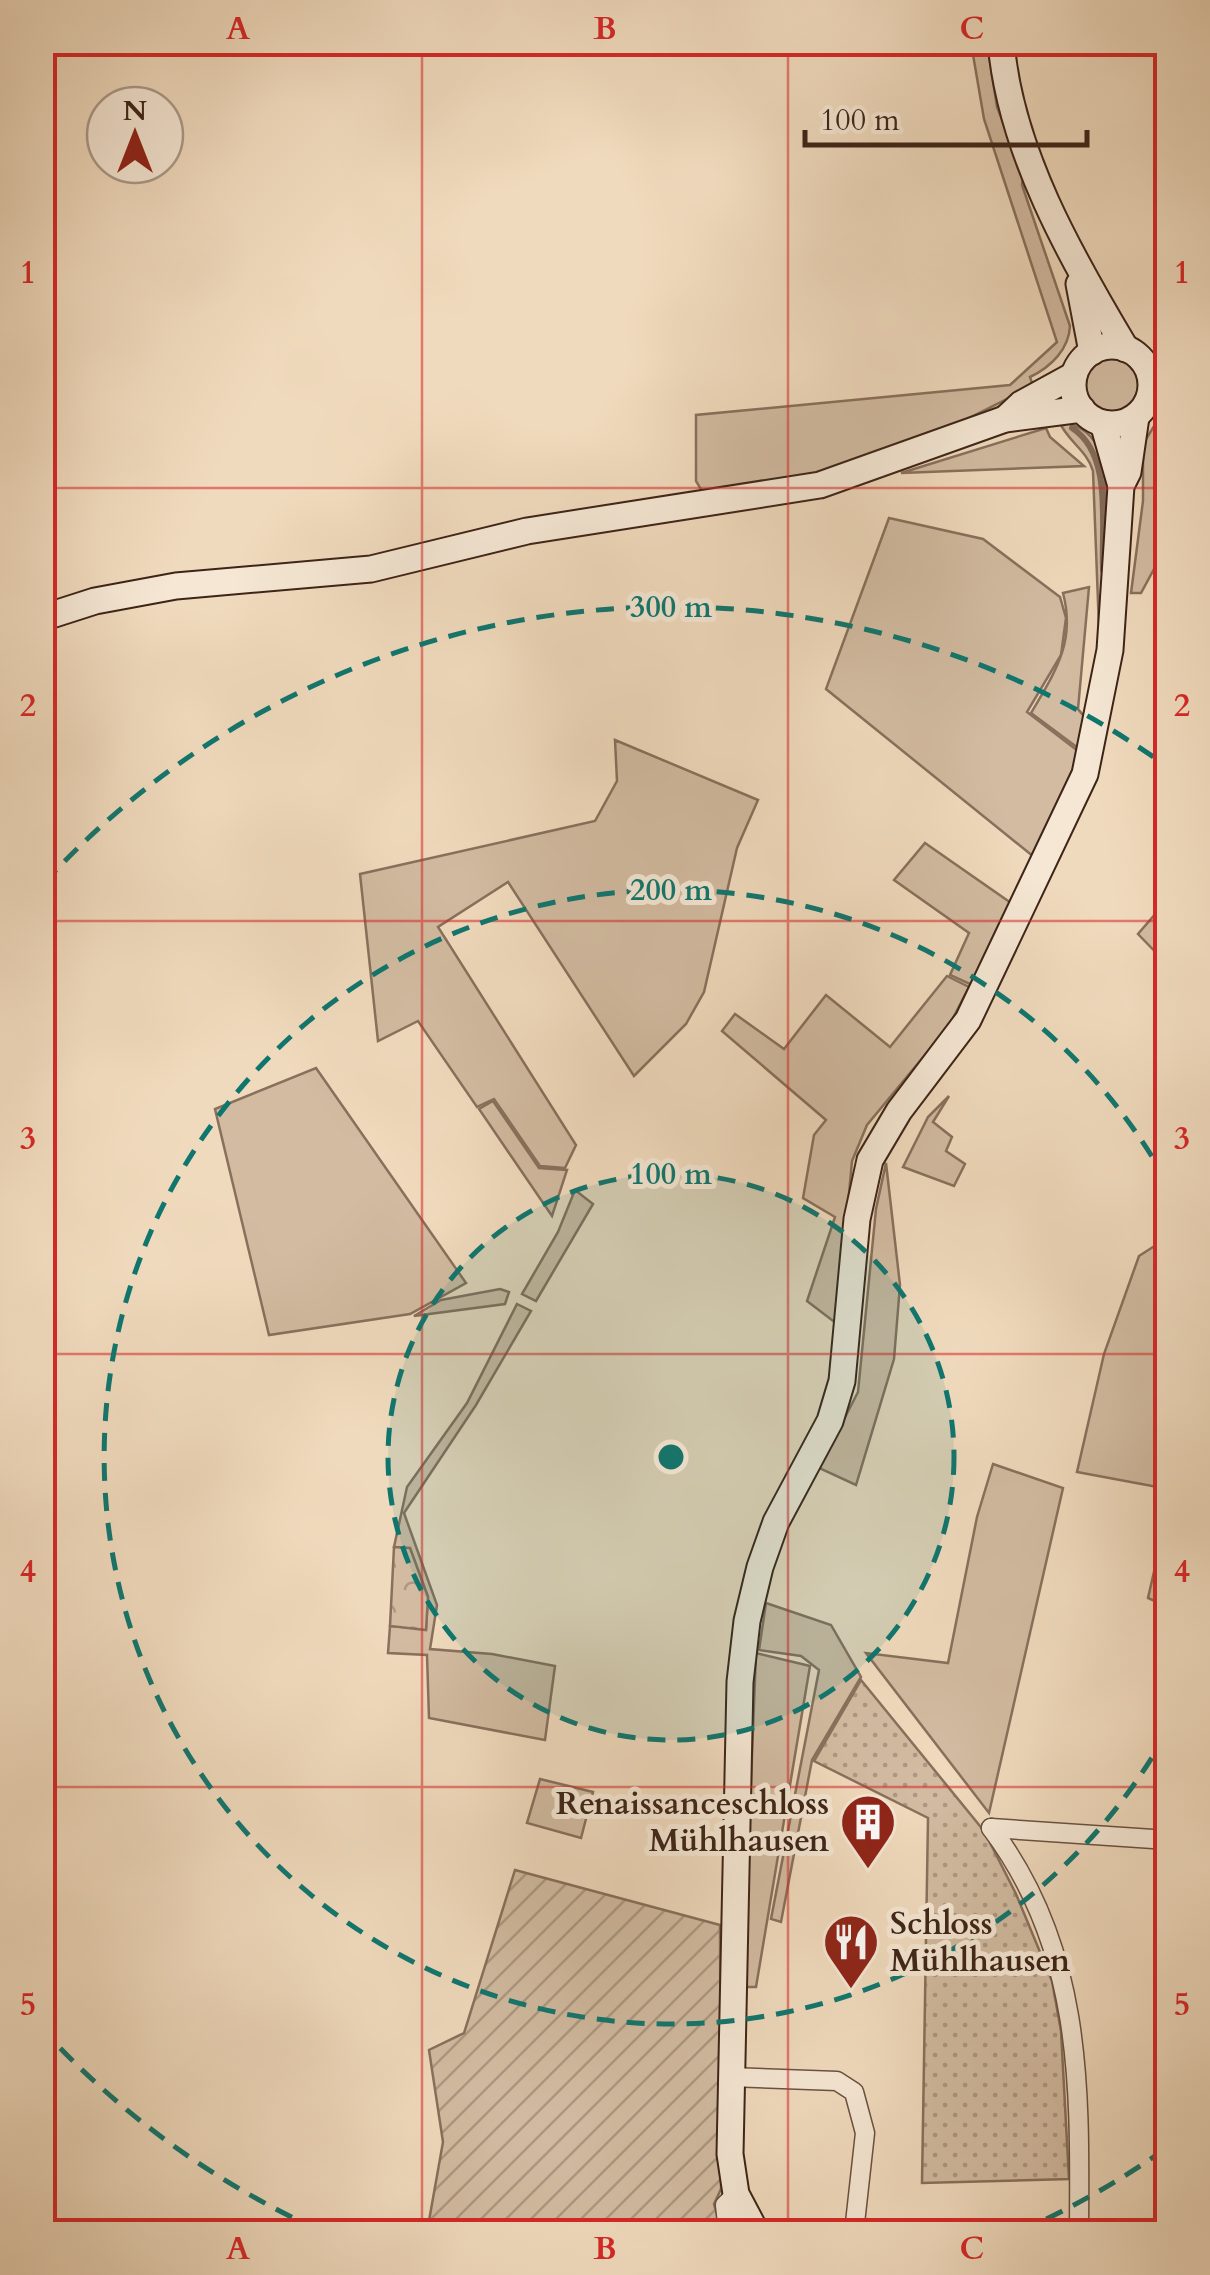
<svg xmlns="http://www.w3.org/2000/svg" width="1210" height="2275" font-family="Cardo,serif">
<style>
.grass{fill:#d2bba1;stroke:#88705c;stroke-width:2.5}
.forest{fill:url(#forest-crowns);stroke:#88705c;stroke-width:2.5}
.park{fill:url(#park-dots);stroke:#88705c;stroke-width:2.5}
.garden{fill:url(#garden-furrows);stroke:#88705c;stroke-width:2.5}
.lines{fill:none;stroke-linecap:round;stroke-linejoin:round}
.stream{stroke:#846c59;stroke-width:6}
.street-casing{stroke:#6a5241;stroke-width:21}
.secondary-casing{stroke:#3d2418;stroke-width:29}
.street{stroke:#f5e7d4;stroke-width:18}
.secondary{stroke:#f5e7d4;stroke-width:25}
.grid{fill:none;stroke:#d62828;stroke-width:2.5;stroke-opacity:0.55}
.ring{fill:none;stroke:#0f766e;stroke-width:5;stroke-dasharray:18 12}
.labels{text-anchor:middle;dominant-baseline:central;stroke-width:10;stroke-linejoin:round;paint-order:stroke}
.poi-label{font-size:32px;font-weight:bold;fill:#3d2418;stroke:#f5e7d4;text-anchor:end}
.centre{fill:#0f766e;stroke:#f5e7d4;stroke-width:5}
.ring-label{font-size:30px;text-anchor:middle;font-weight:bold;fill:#0f766e;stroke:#f5e7d4;stroke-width:10;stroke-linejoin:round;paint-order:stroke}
.neatline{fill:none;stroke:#d62828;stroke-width:4}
.grid-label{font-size:32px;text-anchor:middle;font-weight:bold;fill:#d62828}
</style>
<defs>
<pattern id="forest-crowns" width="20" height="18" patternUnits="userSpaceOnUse" patternTransform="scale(2.5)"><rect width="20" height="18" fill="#d2bba1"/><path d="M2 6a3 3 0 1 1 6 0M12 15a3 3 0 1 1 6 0" fill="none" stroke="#ac9882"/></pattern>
<pattern id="park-dots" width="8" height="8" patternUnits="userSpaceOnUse" patternTransform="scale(2.5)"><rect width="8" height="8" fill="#d2bba1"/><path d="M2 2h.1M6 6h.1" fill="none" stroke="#ac9882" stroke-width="1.8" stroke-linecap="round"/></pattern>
<pattern id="garden-furrows" width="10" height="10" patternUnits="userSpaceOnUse" patternTransform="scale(2.5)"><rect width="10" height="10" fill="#d2bba1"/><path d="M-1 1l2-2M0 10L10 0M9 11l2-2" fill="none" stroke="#ac9882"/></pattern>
</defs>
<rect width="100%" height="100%" fill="#f0dabd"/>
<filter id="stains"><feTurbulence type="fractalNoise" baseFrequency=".002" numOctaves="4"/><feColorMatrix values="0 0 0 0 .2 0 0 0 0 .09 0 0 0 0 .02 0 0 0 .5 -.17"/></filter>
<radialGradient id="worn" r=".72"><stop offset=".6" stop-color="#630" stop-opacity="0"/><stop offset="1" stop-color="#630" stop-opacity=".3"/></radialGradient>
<g class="grass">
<path d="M971 43H987L997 107 1023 174 1022 185 1070 326C1069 349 1051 367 1030 377L1033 386 963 421 819 476 703 493 696 481V415L1010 385 1057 342 984 119Z"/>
<circle cx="1113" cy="386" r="28"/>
<path d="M1167 405V545L1141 593H1131L1143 501V444Z"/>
<path d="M1059 421C1076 425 1089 430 1097 446 1113 477 1104 591 1099 628L1093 471C1087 450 1067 441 1059 421Z"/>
<path d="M1046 428 1050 437 1084 466 901 473Z"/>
<path d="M889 518 983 539 1060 597 1066 618 1061 655 1027 712 1078 751 1066 793 1034 857 826 689Z"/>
<path d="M1089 587 1078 709 1088 721 1078 748 1031 713C1055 672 1076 642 1063 593Z"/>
<path d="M615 740 758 800 737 848 704 992 686 1024 634 1076 508 882 438 927 576 1145 565 1168 540 1166 494 1099 477 1107 418 1021 378 1041 360 874 595 821 617 781Z"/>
<path d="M925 843 1011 903 972 985 950 975 969 933 894 880Z"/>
<path d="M1157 912 1167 920V964L1138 934Z"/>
<path d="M947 976 969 987 949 1026 867 1125 852 1161 837 1324 807 1301 835 1217 803 1198 814 1135 826 1120 722 1031 735 1014 784 1049 826 995 890 1047Z"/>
<path d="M316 1068 466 1283 410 1314 269 1335 215 1109Z"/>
<path d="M949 1096 933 1122 952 1137 946 1151 965 1164 954 1186 903 1167 928 1117Z"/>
<path d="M493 1101 539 1168 567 1170 552 1216 479 1109Z"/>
<path d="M886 1163 900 1285 894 1359 856 1485 819 1468 858 1392 876 1209Z"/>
<path d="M575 1190 593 1204 536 1301 522 1294 558 1232Z"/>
<path d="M1167 1238H1168L1167 1509 1160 1507 1163 1488 1077 1472 1104 1354 1139 1256Z"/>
<path d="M500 1289 509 1292 505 1304 414 1316 441 1300Z"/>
<path d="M517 1304 531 1311 476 1405 404 1513 437 1605 430 1649 492 1654 555 1666 545 1740 429 1718 427 1655 388 1653 390 1626 426 1629 428 1597 410 1549 394 1547 407 1487 467 1403Z"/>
<path d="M993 1464 1063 1488 989 1813 866 1653 948 1663 977 1517Z"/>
<path d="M1167 1515V1563L1159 1603 1148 1598Z"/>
<path d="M766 1603 831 1625 861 1677 812 1760 781 1922 771 1919 819 1670 801 1656 759 1650Z"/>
<path d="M756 1653 810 1666 756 1987H743Z"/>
<path d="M540 1779 593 1792 581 1838 527 1823Z"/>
</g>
<path class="forest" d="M394 1547 410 1548 428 1597 426 1630 390 1626Z"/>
<path class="park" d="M861 1680 984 1831 1016 1894 1052 1981 1061 2031 1069 2179 922 2183 928 1818 814 1761Z"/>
<path class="garden" d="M515 1870 720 1925 721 2189 714 2204 722 2232H427L443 2142 429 2050 464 2033Z"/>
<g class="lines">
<path class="stream" d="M1072 428C1113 454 1101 525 1103 570"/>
<g class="street-casing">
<g id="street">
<path d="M991 1828C1083 1950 1080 2087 1079 2232"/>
<path d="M991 1828 1168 1840"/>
<path d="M730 2077 837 2081 854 2092 865 2133 854 2232"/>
<path d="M728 2232 725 2205 736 2194"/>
</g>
</g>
<g class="secondary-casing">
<g id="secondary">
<path d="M1001 42C1010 151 1071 257 1126 349"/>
<path d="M1079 284 1092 352"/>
<circle cx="1112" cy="385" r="39"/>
<path d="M1005 419 1021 404 1074 375"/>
<path d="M1103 423 1121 486"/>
<path d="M42 618 95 601 176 586 371 569 527 531 820 485 1005 419 1082 409"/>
<path d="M756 2232 736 2194 730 2154 740 1682 747 1621 760 1567 776 1522 830 1421 842 1381 857 1219 870 1160 899 1111 968 1020 1085 774 1110 650 1121 486 1128 472 1136 417"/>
</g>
</g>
<use href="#street" class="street"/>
<use href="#secondary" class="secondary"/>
</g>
<path class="grid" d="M422 42V2232M788 42V2232M42 488H1168M42 921H1168M42 1354H1168M42 1787H1168"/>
<circle cx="671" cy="1457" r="283" fill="#0f766e" fill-opacity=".12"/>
<g class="ring">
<circle cx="671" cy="1457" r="283"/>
<path d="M1167 1732A567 567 0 1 1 1167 1182"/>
<path d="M1165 2149A850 850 0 0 1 1023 2230M319 2230A850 850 0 0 1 44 2031M44 883A850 850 0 0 1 1165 765"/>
</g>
<defs>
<g id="building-pin" transform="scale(2.875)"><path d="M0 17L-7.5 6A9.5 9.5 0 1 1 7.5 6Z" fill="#8f2418" stroke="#f5e7d4"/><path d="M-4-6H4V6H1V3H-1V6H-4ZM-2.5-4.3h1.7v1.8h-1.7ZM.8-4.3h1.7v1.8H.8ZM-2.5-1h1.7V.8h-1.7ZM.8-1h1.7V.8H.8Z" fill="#fff"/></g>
<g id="restaurant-pin" transform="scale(2.875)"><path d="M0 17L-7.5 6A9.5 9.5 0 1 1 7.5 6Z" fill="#8f2418" stroke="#f5e7d4"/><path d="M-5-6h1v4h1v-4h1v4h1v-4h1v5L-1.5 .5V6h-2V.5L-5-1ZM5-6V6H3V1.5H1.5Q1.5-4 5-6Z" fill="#fff"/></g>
</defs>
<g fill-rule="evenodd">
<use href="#building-pin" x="868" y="1822"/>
<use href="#restaurant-pin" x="851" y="1942"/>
</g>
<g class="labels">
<g class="poi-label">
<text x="829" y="1804">Renaissanceschloss<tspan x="829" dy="37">Mühlhausen</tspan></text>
<text x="890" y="1924" text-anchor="start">Schloss<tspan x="890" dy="37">Mühlhausen</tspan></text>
</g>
</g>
<circle cx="671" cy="1457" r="15" class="centre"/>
<g class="ring-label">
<text x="671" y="617">300 m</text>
<text x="671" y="900">200 m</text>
<text x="671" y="1184">100 m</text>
</g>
<rect width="1210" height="2275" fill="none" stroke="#f0dabd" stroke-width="110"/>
<g transform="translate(135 135)"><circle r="48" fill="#f5e7d4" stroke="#ab9989" stroke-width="2.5"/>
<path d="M0-8L18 38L0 25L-18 38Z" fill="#8f2418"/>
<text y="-15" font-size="28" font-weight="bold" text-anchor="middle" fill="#3d2418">N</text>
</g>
<path d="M805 130v15h282v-15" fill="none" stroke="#3d2418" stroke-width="5"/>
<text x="820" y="130" font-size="30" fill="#3d2418" stroke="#f5e7d4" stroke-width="8" paint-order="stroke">100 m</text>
<rect x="55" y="55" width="1100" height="2165" class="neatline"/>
<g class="grid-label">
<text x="238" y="39">A</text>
<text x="605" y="39">B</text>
<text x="972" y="39">C</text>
<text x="28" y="283">1</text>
<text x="1182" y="283">1</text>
<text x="28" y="716">2</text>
<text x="1182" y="716">2</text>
<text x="28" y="1149">3</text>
<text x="1182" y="1149">3</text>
<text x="28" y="1582">4</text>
<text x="1182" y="1582">4</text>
<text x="28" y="2015">5</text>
<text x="1182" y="2015">5</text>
<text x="238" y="2259">A</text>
<text x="605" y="2259">B</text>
<text x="972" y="2259">C</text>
</g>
<rect width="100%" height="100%" filter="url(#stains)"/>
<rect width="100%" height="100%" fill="url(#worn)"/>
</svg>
